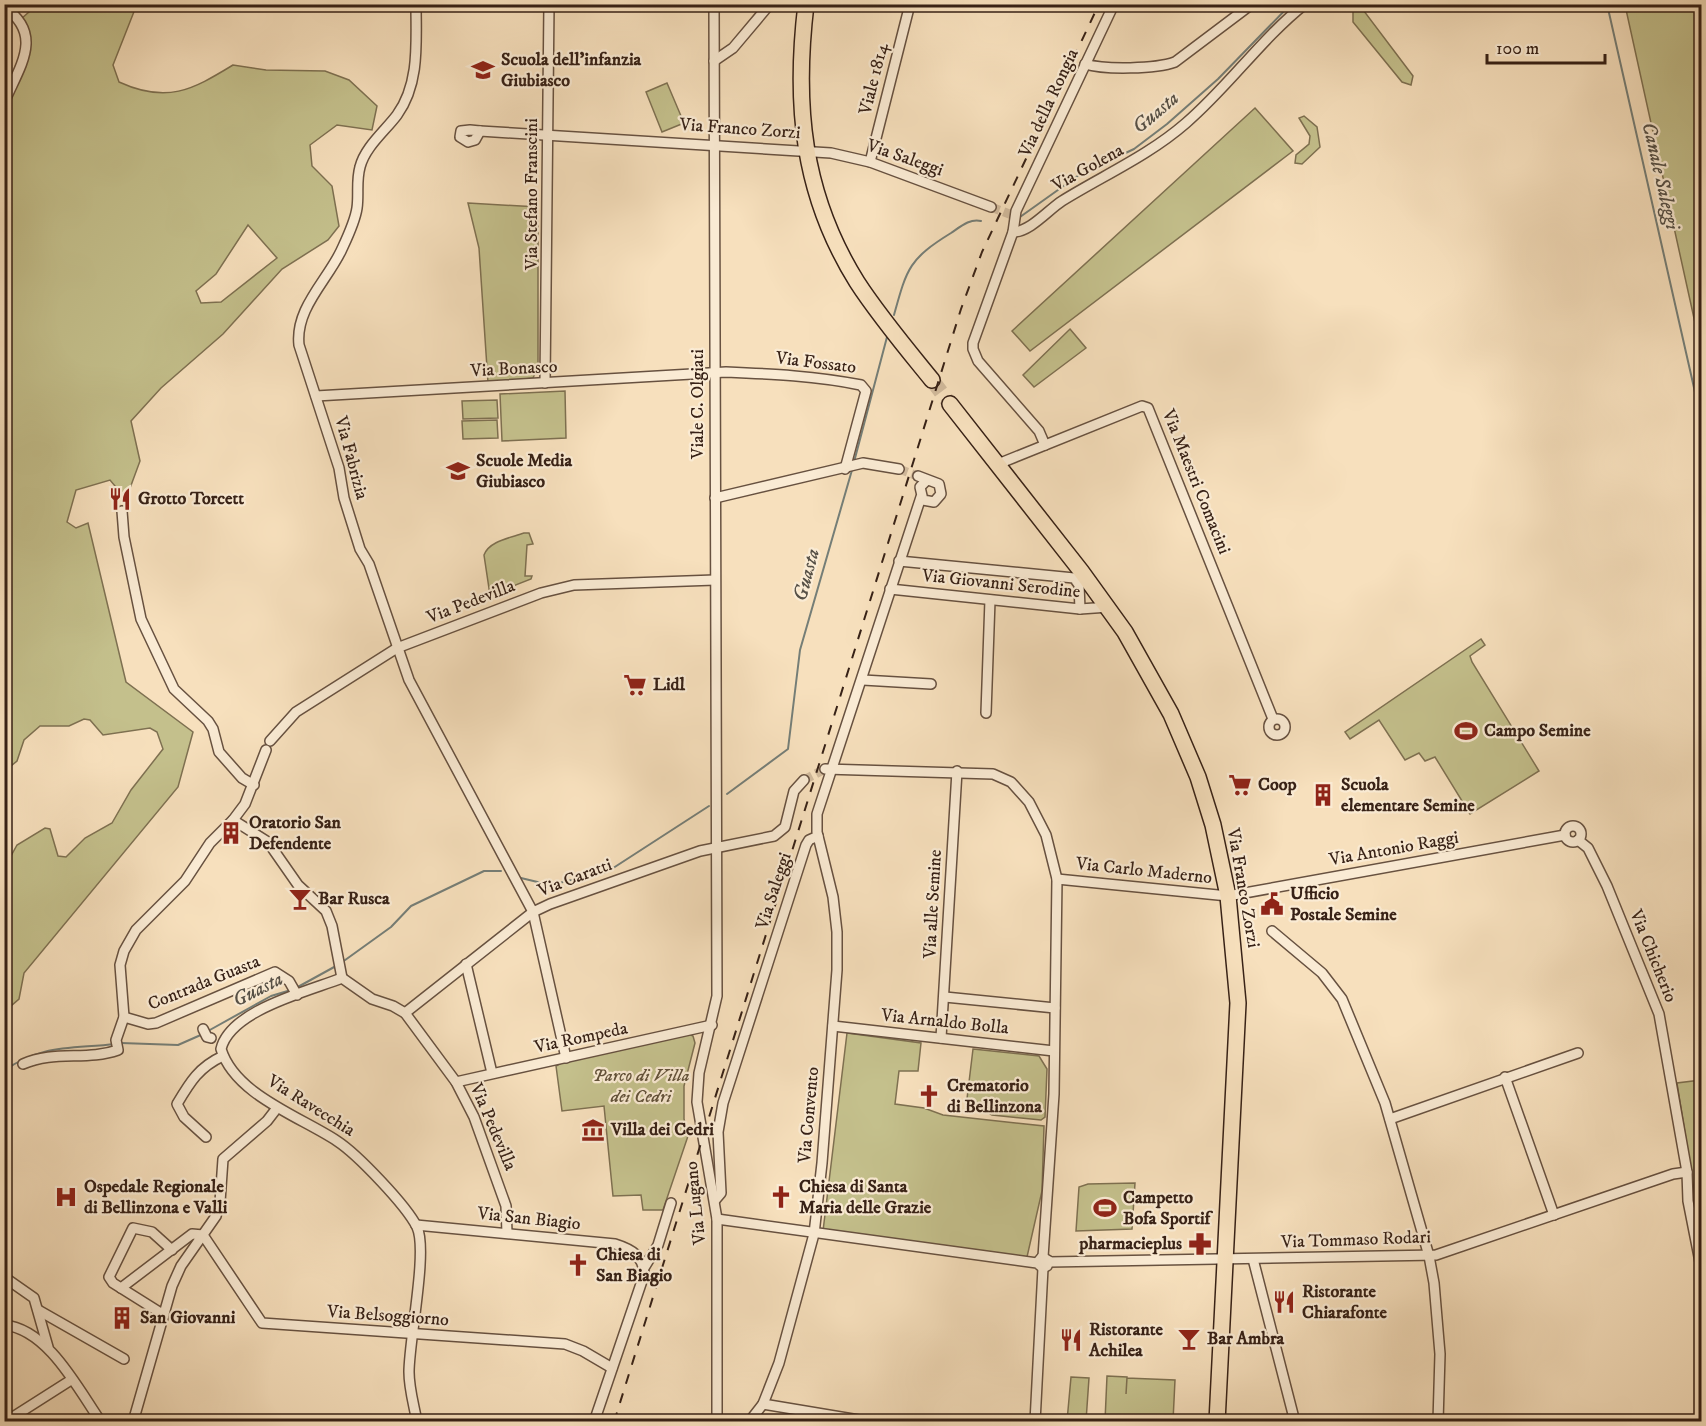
<svg xmlns="http://www.w3.org/2000/svg" width="1706" height="1426" font-family="'IM FELL DW Pica',serif">
<style>
.green{fill:#c4c08c;stroke:#7e7051;stroke-width:1.5;fill-rule:evenodd}
.lines{fill:none;stroke-linecap:round;stroke-linejoin:round}
.stream{stroke:#757e77;stroke-width:2}
.minor-tunnel{stroke:#d1ba9c;stroke-width:9;stroke-dasharray:9 4.5;stroke-linecap:butt}
.primary-tunnel{stroke:#d1ba9c;stroke-width:15;stroke-dasharray:15 8;stroke-linecap:butt}
.minor-casing{stroke:#675140;stroke-width:12}
.primary-casing{stroke:#372116;stroke-width:18}
.minor{stroke:#faebd4;stroke-width:9}
.primary{stroke:#f7e0bd;stroke-width:15}
.rail{stroke:#372116;stroke-width:2;stroke-dasharray:10 10;stroke-linecap:butt}
.labels{text-anchor:middle;dominant-baseline:central;stroke-width:4.5;stroke-linejoin:round;paint-order:stroke}
.poi-label{font-size:18px;font-weight:bold;fill:#372116;stroke:#faebd4;text-anchor:start}
.street-label{font-size:18px;fill:#372116;stroke:#faebd4}
.park-label{font-size:18px;font-style:italic;fill:#615139;stroke:#faebd4}
.water-label{font-size:20px;font-style:italic;fill:#565046;stroke:#faebd4}
</style>
<rect width="100%" height="100%" fill="#f7e0bd"/>
<filter id="stains"><feTurbulence type="fractalNoise" baseFrequency=".00333" numOctaves="4"/><feColorMatrix values="0 0 0 0 .2 0 0 0 0 .09 0 0 0 0 .02 0 0 0 .5 -.17"/></filter>
<radialGradient id="worn" r=".72"><stop offset=".6" stop-color="#630" stop-opacity="0"/><stop offset="1" stop-color="#630" stop-opacity=".3"/></radialGradient>
<g class="green">
<path d="M137 4 113 65 119 82C167 104 192 90 233 65L266 70 325 71 349 80 377 106 372 130 337 125 310 145 312 166 332 186 339 226 328 240 282 269 223 334 161 388 131 421 140 461 126 499 110 480 76 490 67 522 76 528 88 523 126 682 193 732 178 787 24 973 19 999 5 1011V867L17 845 45 828 50 829 58 856 66 857 85 838 112 823 131 790 163 749 157 732 150 728 103 735 90 720 84 719 69 726H40L24 740 17 761 5 771 4 103 27 45 21 19 37 5ZM248 225 277 258 221 302 201 303 196 291 216 274Z"/>
<path d="M1625 5H1701V350Z"/>
<path d="M1353 6 1364 11 1413 76 1411 85 1402 82 1353 22Z"/>
<path d="M667 83 684 123 662 132 646 92Z"/>
<path d="M1255 108 1293 151 1030 351 1012 331Z"/>
<path d="M1304 116 1317 127 1320 147 1302 164 1295 163 1296 155 1309 144 1310 136 1299 118Z"/>
<path d="M468 203 538 207V366L533 378 488 383 479 248Z"/>
<path d="M1070 329 1086 348 1034 387 1023 375Z"/>
<path d="M565 391 566 438 502 441 500 394Z"/>
<path d="M497 400 498 418 463 419 462 401Z"/>
<path d="M497 420 498 438 463 439 462 421Z"/>
<path d="M524 533H529L533 544 527 545 525 576H532L531 579 490 595 484 555C489 541 510 538 524 533Z"/>
<path d="M1481 639 1485 645 1470 656 1472 662 1539 771 1470 814 1435 757 1425 761 1419 753 1405 760 1379 720 1350 739 1345 732Z"/>
<path d="M687 1033 693 1036 695 1043 684 1086V1119L688 1136 663 1210H643L641 1195 613 1196 604 1106 562 1111 556 1066 565 1061Z"/>
<path d="M847 1033 921 1043 918 1071H899L895 1104 924 1108 943 1115 1044 1126 1042 1191 1027 1257 823 1231Z"/>
<path d="M973 1049 1039 1056 1047 1069 1045 1117 1041 1120 992 1115 981 1109 966 1107Z"/>
<path d="M1701 1080H1702L1701 1234 1677 1083Z"/>
<path d="M1135 1183 1132 1229 1076 1231 1079 1187 1088 1184Z"/>
<path d="M1107 1376 1127 1377 1126 1394 1127 1378 1175 1380 1173 1421H1105Z"/>
<path d="M1071 1377 1089 1378 1086 1421H1067Z"/>
</g>
<g class="lines">
<g class="stream">
<path d="M1607 4 1702 423"/>
<path d="M418 75 421 4"/>
<path d="M1020 217 1079 175 1134 149 1167 124 1218 79 1291 4"/>
<path d="M894 315C907 268 909 259 951 233 960 227 970 218 981 221"/>
<path d="M854 462 887 337"/>
<path d="M727 794 788 749 800 650 852 470"/>
<path d="M521 878 550 885 607 872 709 806"/>
<path d="M341 963 391 927 411 906 484 871H501"/>
<path d="M296 988 336 966"/>
<path d="M208 1031 271 996 291 990"/>
<path d="M121 1043 178 1045 203 1034"/>
<path d="M4 1071C40 1044 73 1049 115 1044"/>
</g>
<g class="minor-tunnel">
<path d="M991 207 1012 215"/>
<path d="M899 469 918 476"/>
<path d="M804 780 825 769"/>
</g>
<path class="primary-tunnel" d="M932 380 950 404"/>
<g class="minor-casing">
<g id="minor">
<path d="M416 4C416 42 420 83 397 115 385 131 365 147 360 167 356 181 359 195 357 208 355 222 347 238 341 251 326 282 295 309 299 345L339 468 344 498 360 549 369 564 409 680 533 912 566 1058"/>
<path d="M714 4 717 996 699 1073 697 1102 717 1219V1422"/>
<path d="M4 7C45 35 19 67 4 103"/>
<path d="M714 61 733 48 770 4"/>
<path d="M1085 64C1105 70 1156 69 1175 62L1252 4"/>
<path d="M470 130 480 131 475 140 468 142 460 137 461 131Z"/>
<path d="M480 131 831 153 870 162 991 207"/>
<path d="M870 162 910 4"/>
<path d="M1013 232C1030 232 1048 210 1062 201 1104 175 1148 156 1186 123 1229 86 1261 39 1305 4"/>
<path d="M545 383 549 4"/>
<path d="M316 396 726 372C772 374 816 376 861 385L866 391 845 469"/>
<path d="M1045 445 1039 431 978 361 973 349V343L1013 232 1016 211 1114 4"/>
<path d="M998 464 1142 406 1148 408 1273 719"/>
<path d="M918 476 939 484 941 494 934 502 923 500 920 487 926 481"/>
<path d="M715 498 863 463 899 469"/>
<path d="M122 511 124 537 141 619 174 689 208 721 213 729 219 752 242 778 254 785"/>
<path d="M899 561 1074 578 1079 585 1080 609"/>
<path d="M890 589 1080 609 1109 607"/>
<path d="M863 680 931 684"/>
<path d="M986 713 990 600"/>
<circle cx="1277" cy="727" r="8"/>
<path d="M270 741 296 712 397 648 541 593 574 585 715 580"/>
<path d="M825 769 993 774 1011 782 1029 802 1046 835 1057 879 1054 1094 1043 1257"/>
<path d="M233 820 268 842 298 885 326 911 332 926 342 978"/>
<circle cx="1573" cy="834" r="8"/>
<path d="M1578 840 1588 848 1607 886 1659 1014 1687 1172 1688 1201 1702 1272"/>
<path d="M1057 879 1228 896 1565 835"/>
<path d="M1272 931 1322 973 1342 999 1385 1103 1429 1256 1434 1283 1440 1354 1438 1422"/>
<path d="M466 964 492 1073"/>
<path d="M342 978C309 991 230 1010 221 1049 235 1095 301 1117 337 1141 357 1154 406 1205 417 1227 428 1251 409 1340 409 1372 409 1389 414 1405 417 1422"/>
<path d="M342 978 372 999 393 1006 405 1013 456 1082 474 1117 506 1206 507 1233"/>
<path d="M945 997 1055 1008"/>
<path d="M405 1013 533 912 550 904 700 851 774 836 785 827 794 791 804 780"/>
<path d="M124 1017 148 1024 156 1023 275 972 289 981 297 995"/>
<path d="M833 1026 1054 1051"/>
<path d="M203 1029 207 1037 211 1038"/>
<path d="M941 1038 957 771"/>
<path d="M23 1064C54 1050 87 1061 118 1050L116 1040 124 1017 120 965 124 951 136 930 185 881 210 843 233 820 245 804 266 750"/>
<path d="M1505 1077 1554 1215"/>
<path d="M456 1082 712 1025"/>
<path d="M1390 1119 1578 1053"/>
<path d="M206 1137 184 1117 177 1104C190 1082 199 1067 223 1056"/>
<path d="M715 1200 721 1193 718 1132 723 1103 806 845 809 840 818 836"/>
<path d="M717 1219 1037 1263 1043 1268 1047 1266 1049 1261 1042 1257 1037 1263"/>
<path d="M416 1225 615 1244C631 1249 644 1256 644 1275L594 1422"/>
<path d="M203 1235 262 1323 565 1344 583 1351 612 1368"/>
<path d="M1253 1259 1295 1422"/>
<path d="M1049 1262 1436 1255 1673 1174 1687 1172"/>
<path d="M644 1268 658 1245 671 1203"/>
<path d="M4 1277 34 1298 48 1347"/>
<path d="M121 1288 192 1234 203 1235"/>
<path d="M38 1310 124 1359"/>
<path d="M164 1315 113 1283 109 1277 133 1228 152 1232 172 1250"/>
<path d="M4 1325C48 1329 78 1389 101 1422"/>
<path d="M763 1404 871 1422"/>
<path d="M5 1422 71 1380"/>
<path d="M133 1422 172 1286 181 1266 216 1216 220 1202 223 1159 267 1121 277 1108"/>
<path d="M749 1422 763 1404 779 1363 814 1234 822 1163 837 970V932L833 897 817 832V814L921 497"/>
<path d="M1035 1422 1043 1268"/>
</g>
</g>
<g class="primary-casing">
<g id="primary">
<path d="M806 4C794 104 802 194 857 282 879 316 906 348 932 380"/>
<path d="M950 404 1081 571 1125 632 1171 714 1198 777 1213 825 1228 896 1238 1003 1217 1422"/>
</g>
</g>
<use href="#minor" class="minor"/>
<use href="#primary" class="primary"/>
<path class="rail" d="M614 1422 961 309 982 252 1099 4"/>
</g>
<defs>
<g id="school-bare" transform="scale(1.8)"><path d="M0-5L7-2L0 1L-7-2ZM-4 1L0 2.5L4 1V4Q0 6-4 4Z" fill="#8f2418" stroke="#faebd4" stroke-width="2.5" paint-order="stroke"/></g>
<g id="restaurant-bare" transform="scale(1.8)"><path d="M-5-6h1v4h1v-4h1v4h1v-4h1v5L-1.5 .5V6h-2V.5L-5-1ZM5-6V6H3V1.5H1.5Q1.5-4 5-6Z" fill="#8f2418" stroke="#faebd4" stroke-width="2.5" paint-order="stroke"/></g>
<g id="supermarket-bare" transform="scale(1.8)"><path d="M-6-5.5h2.5l.6 2H6L4.5 2H-2.5L-4.4-4H-6ZM-1.5 3.2a1.3 1.3 0 1 0 .1 0ZM3 3.2a1.3 1.3 0 1 0 .1 0Z" fill="#8f2418" stroke="#faebd4" stroke-width="2.5" paint-order="stroke"/></g>
<g id="stadium-bare" transform="scale(1.8)"><path d="M0-5a6.5 5 0 1 0 0 10a6.5 5 0 1 0 0-10ZM-3.5-1.8h7v3.6h-7Z" fill="#8f2418" stroke="#faebd4" stroke-width="2.5" paint-order="stroke"/></g>
<g id="building-bare" transform="scale(1.8)"><path d="M-4-6H4V6H1V3H-1V6H-4ZM-2.5-4.3h1.7v1.8h-1.7ZM.8-4.3h1.7v1.8H.8ZM-2.5-1h1.7V.8h-1.7ZM.8-1h1.7V.8H.8Z" fill="#8f2418" stroke="#faebd4" stroke-width="2.5" paint-order="stroke"/></g>
<g id="bar-bare" transform="scale(1.8)"><path d="M-6-5H6L.8 .8V4.5H3.5V6h-7V4.5H-.8V.8Z" fill="#8f2418" stroke="#faebd4" stroke-width="2.5" paint-order="stroke"/></g>
<g id="civic-bare" transform="scale(1.8)"><path d="M-.6-6.5H3V-4.5H.6V-3L4-1V1h2V6H-6V1h2V-1L-.6-3ZM-1.2 2.5V6h2.4V2.5Z" fill="#8f2418" stroke="#faebd4" stroke-width="2.5" paint-order="stroke"/></g>
<g id="church-bare" transform="scale(1.8)"><path d="M-1.2-6h2.4v3.5h3.3v2.4h-3.3V6h-2.4V-.1h-3.3v-2.4h3.3Z" fill="#8f2418" stroke="#faebd4" stroke-width="2.5" paint-order="stroke"/></g>
<g id="museum-bare" transform="scale(1.8)"><path d="M0-6L6-3V-2H-6V-3ZM-5-1h2V3h-2ZM-1-1h2V3h-2ZM3-1h2V3H3ZM-6 4H6V6H-6Z" fill="#8f2418" stroke="#faebd4" stroke-width="2.5" paint-order="stroke"/></g>
<g id="hospital-bare" transform="scale(1.8)"><path d="M-5-5h3v3.5h4V-5h3V5h-3V1.5h-4V5h-3Z" fill="#8f2418" stroke="#faebd4" stroke-width="2.5" paint-order="stroke"/></g>
<g id="pharmacy-bare" transform="scale(1.8)"><path d="M-2-6h4v4h4v4h-4v4h-4v-4h-4v-4h4Z" fill="#8f2418" stroke="#faebd4" stroke-width="2.5" paint-order="stroke"/></g>
</defs>
<g fill-rule="evenodd">
<use href="#school-bare" x="483" y="70"/>
<use href="#school-bare" x="458" y="471"/>
<use href="#restaurant-bare" x="120" y="499"/>
<use href="#supermarket-bare" x="635" y="685"/>
<use href="#stadium-bare" x="1466" y="731"/>
<use href="#supermarket-bare" x="1240" y="785"/>
<use href="#building-bare" x="1323" y="795"/>
<use href="#building-bare" x="231" y="833"/>
<use href="#bar-bare" x="300" y="899"/>
<use href="#civic-bare" x="1272" y="904"/>
<use href="#church-bare" x="929" y="1096"/>
<use href="#museum-bare" x="593" y="1130"/>
<use href="#hospital-bare" x="66" y="1197"/>
<use href="#church-bare" x="781" y="1197"/>
<use href="#stadium-bare" x="1105" y="1208"/>
<use href="#pharmacy-bare" x="1200" y="1244"/>
<use href="#church-bare" x="578" y="1265"/>
<use href="#restaurant-bare" x="1284" y="1302"/>
<use href="#building-bare" x="122" y="1318"/>
<use href="#bar-bare" x="1189" y="1339"/>
<use href="#restaurant-bare" x="1071" y="1340"/>
</g>
<g class="labels">
<g class="poi-label">
<text x="501" y="60">Scuola dell'infanzia<tspan x="501" dy="21">Giubiasco</tspan></text>
<text x="476" y="461">Scuole Media<tspan x="476" dy="21">Giubiasco</tspan></text>
<text x="138" y="499">Grotto Torcett</text>
<text x="653" y="685">Lidl</text>
<text x="1484" y="731">Campo Semine</text>
<text x="1258" y="785">Coop</text>
<text x="1341" y="785">Scuola<tspan x="1341" dy="21">elementare Semine</tspan></text>
<text x="249" y="823">Oratorio San<tspan x="249" dy="21">Defendente</tspan></text>
<text x="1290" y="894">Ufficio<tspan x="1290" dy="21">Postale Semine</tspan></text>
<text x="318" y="899">Bar Rusca</text>
<text x="947" y="1086">Crematorio<tspan x="947" dy="21">di Bellinzona</tspan></text>
<text x="611" y="1130">Villa dei Cedri</text>
<text x="84" y="1187">Ospedale Regionale<tspan x="84" dy="21">di Bellinzona e Valli</tspan></text>
<text x="799" y="1187">Chiesa di Santa<tspan x="799" dy="21">Maria delle Grazie</tspan></text>
<text x="1123" y="1198">Campetto<tspan x="1123" dy="21">Bofa Sportif</tspan></text>
<text x="1182" y="1244" text-anchor="end">pharmacieplus</text>
<text x="596" y="1255">Chiesa di<tspan x="596" dy="21">San Biagio</tspan></text>
<text x="1302" y="1292">Ristorante<tspan x="1302" dy="21">Chiarafonte</tspan></text>
<text x="140" y="1318">San Giovanni</text>
<text x="1089" y="1330">Ristorante<tspan x="1089" dy="21">Achilea</tspan></text>
<text x="1207" y="1339">Bar Ambra</text>
</g>
<g class="street-label">
<text transform="translate(874 79) rotate(-76)">Viale 1814</text>
<text transform="translate(1049 103) rotate(-65)">Via della Rongia</text>
<text transform="translate(740 129) rotate(4)">Via Franco Zorzi</text>
<text transform="translate(905 158) rotate(19)">Via Saleggi</text>
<text transform="translate(1088 168) rotate(-29)">Via Golena</text>
<text transform="translate(532 194) rotate(-90)">Via Stefano Franscini</text>
<text transform="translate(816 363) rotate(7)">Via Fossato</text>
<text transform="translate(514 369) rotate(-3)">Via Bonasco</text>
<text transform="translate(698 404) rotate(-90)">Viale C. Olgiati</text>
<text transform="translate(351 458) rotate(75)">Via Fabrizia</text>
<text transform="translate(1196 482) rotate(68)">Via Maestri Comacini</text>
<text transform="translate(1001 584) rotate(6)">Via Giovanni Serodine</text>
<text transform="translate(471 602) rotate(-21)">Via Pedevilla</text>
<text transform="translate(1394 849) rotate(-10)">Via Antonio Raggi</text>
<text transform="translate(1144 871) rotate(6)">Via Carlo Maderno</text>
<text transform="translate(575 878) rotate(-21)">Via Caratti</text>
<text transform="translate(1243 888) rotate(80)">Via Franco Zorzi</text>
<text transform="translate(774 891) rotate(-72)">Via Saleggi</text>
<text transform="translate(933 904) rotate(-87)">Via alle Semine</text>
<text transform="translate(1653 956) rotate(68)">Via Chicherio</text>
<text transform="translate(204 983) rotate(-22)">Contrada Guasta</text>
<text transform="translate(945 1022) rotate(6)">Via Arnaldo Bolla</text>
<text transform="translate(581 1038) rotate(-12)">Via Rompeda</text>
<text transform="translate(311 1106) rotate(32)">Via Ravecchia</text>
<text transform="translate(809 1115) rotate(-85)">Via Convento</text>
<text transform="translate(493 1127) rotate(67)">Via Pedevilla</text>
<text transform="translate(696 1203) rotate(-96)">Via Lugano</text>
<text transform="translate(529 1219) rotate(6)">Via San Biagio</text>
<text transform="translate(1356 1240) rotate(-2)">Via Tommaso Rodari</text>
<text transform="translate(388 1316) rotate(4)">Via Belsoggiorno</text>
</g>
<g class="park-label">
<text x="641" y="1076">Parco di Villa<tspan x="641" dy="21">dei Cedri</tspan></text>
</g>
<g class="water-label">
<text transform="translate(1156 113) rotate(-40)">Guasta</text>
<text transform="translate(1660 176) rotate(77)">Canale Saleggi</text>
<text transform="translate(807 575) rotate(-75)">Guasta</text>
<text transform="translate(258 990) rotate(-27)">Guasta</text>
</g>
</g>
<rect width="1706" height="1426" fill="none" stroke="#f7e0bd" stroke-width="24"/>
<rect x="6" y="6" width="1694" height="1414" fill="none" stroke="#372116" stroke-width="3"/>
<rect x="12" y="12" width="1682" height="1402" fill="none" stroke="#372116" stroke-width="1.5"/>
<path d="M1487 54v9h118v-9" fill="none" stroke="#372116" stroke-width="3"/>
<text x="1496" y="54" font-size="18" fill="#372116" stroke="#faebd4" stroke-width="4.5" paint-order="stroke">100 m</text>
<rect width="100%" height="100%" filter="url(#stains)"/>
<rect width="100%" height="100%" fill="url(#worn)"/>
</svg>
